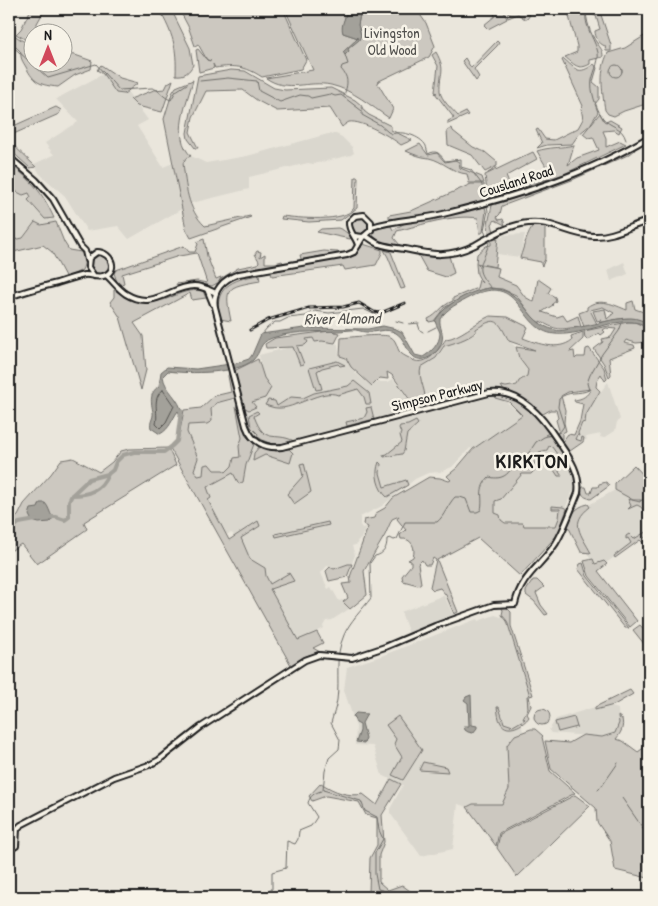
<svg xmlns="http://www.w3.org/2000/svg" width="658" height="906" font-family="'Patrick Hand',sans-serif">
<style>
.built{fill:#dad7ce}
.green{fill:#ccc8c0;stroke:#74726e}
.water{fill:#a3a19a;stroke:#6d6c68}
.lines{fill:none;stroke-linecap:round;stroke-linejoin:round}
.shore{stroke:#52514e;stroke-width:1}
.stream{stroke:#6d6c68;stroke-width:1}
.river{stroke:#a3a19a;stroke-width:4}
.major-casing{stroke:#1c1c1c;stroke-width:8}
.major{stroke:#f7f3e8;stroke-width:4}
.rail-casing{stroke:#1c1c1c;stroke-width:3}
.rail{stroke:#f7f3e8;stroke-width:1;stroke-dasharray:4;stroke-linecap:butt}
.labels{text-anchor:middle;dominant-baseline:central;stroke-width:5;stroke-linejoin:round;paint-order:stroke}
.park-label{font-size:15px;fill:#51504d;stroke:#f7f3e8}
.street-label{font-size:15px;fill:#1c1c1c;stroke:#f7f3e8}
.water-label{font-size:16px;font-style:italic;fill:#52514e;stroke:#f7f3e8}
.district-label{font-size:20px;font-weight:bold;letter-spacing:1px;fill:#1c1c1c;stroke:#f7f3e8}
</style>
<rect width="100%" height="100%" fill="#eae6dc"/>
<filter id="ink" filterUnits="userSpaceOnUse"><feTurbulence type="fractalNoise" baseFrequency=".02" numOctaves="2"/><feDisplacementMap in="SourceGraphic" scale="10" xChannelSelector="R" yChannelSelector="G"/><feConvolveMatrix kernelMatrix="1 2 1 2 8 2 1 2 1" color-interpolation-filters="sRGB"/></filter>
<g filter="url(#ink)">
<g class="built">
<path d="M107 72 121 83 148 120 137 126 163 167 191 156 206 163 247 156 328 134H336L342 137 352 147 354 153 351 155 313 164 308 163 249 177V189L192 203 129 239 118 226 87 231 65 196 40 174 34 164 54 155 45 143 78 122 56 99Z"/>
<path d="M9 188 23 195 29 193 31 197 28 200 33 207 50 220 54 218 56 222 40 225H32L23 238 9 241Z"/>
<path d="M525 234 520 257 497 254 499 238 503 237 504 235Z"/>
<path d="M624 262 628 274 611 281 608 270Z"/>
<path d="M488 322H496L500 325 509 341 515 346 518 357 527 370V376L521 378 517 383 504 386V400L522 415 502 430 472 449 470 448 452 467 440 472 428 473 415 479 382 506 360 517V525L362 528 366 527 361 539 357 541 358 544 352 546 355 555 352 563 334 568 327 566 321 573 328 589 331 587 339 601 342 600 349 609 332 620 326 621 323 626 324 628 297 642 232 533 224 535 183 452 187 423 211 422V408L216 402 263 397V380L259 355 306 343V339L313 337 314 341H322L338 344 339 356 348 360 355 373 371 385 379 382H388L393 379 413 405 420 367 437 358 444 348V346L472 336 477 333 476 330Z"/>
<path d="M608 382 620 419 617 422 615 431 604 438 600 437 601 434 586 437 587 439 583 442 584 438H582L581 441 575 440 593 402Z"/>
<path d="M549 443 562 455 573 474 575 483 574 491 571 494 558 526 518 531 500 522 491 507V493L541 448Z"/>
<path d="M615 490 628 496 631 502 640 507 649 520V547L640 539 596 570 575 530 580 510Z"/>
<path d="M444 595 453 615 409 634 401 612Z"/>
<path d="M495 615 501 617 507 616 531 694 528 697 531 705 526 717V719L521 723 523 731 512 738 508 746 509 789 502 804H473L467 807 458 804 453 849 421 856 390 813V809L403 785 382 775 373 746 355 745 356 727 344 690 347 667 381 656 477 619 478 621Z"/>
<path d="M609 706 618 709 619 723 615 733 602 737 551 733 549 730 556 719 595 707 596 710Z"/>
</g>
<g class="green">
<path d="M31 9H45L31 34 30 42 16 34 21 29Z"/>
<path d="M159 9H171L190 48 193 65C189 72 185 76 176 75 177 46 173 35 159 9Z"/>
<path d="M179 9H283L306 60 301 69 262 77C245 66 235 65 215 68L213 64 214 68 199 72 196 50 198 49 207 60 211 61 207 60 198 44 195 46 188 26Z"/>
<path d="M285 9H348L345 15 343 33 358 38 348 49 361 35 358 25 361 9H416L426 23 435 46 429 57 377 82 393 109 389 118C371 106 353 90 331 85 308 80 287 93 266 78L313 70Z"/>
<path d="M492 9H503L507 19 488 29 484 25 495 16Z"/>
<path d="M516 9H528L526 10 530 15 527 19H525L518 14 508 18 507 15 508 12Z"/>
<path d="M567 9H586C586 20 590 34 597 43 601 49 603 50 603 57L590 60V64C578 71 574 64 565 57L577 52V46Z"/>
<path d="M590 9H599L611 45V51H606L605 46C599 44 595 37 595 31L600 29 596 16 590 13Z"/>
<path d="M649 33V103L624 111 614 116 608 114 605 110C602 90 599 71 608 53L625 48Z"/>
<path d="M14 35 32 47V62H62L63 54 75 55 92 61 91 69 75 75 58 87C40 85 34 83 26 67 23 62 20 58 21 52L16 47H9V43Z"/>
<path d="M497 41 499 43 497 46 474 69 479 77 476 81 462 61 465 58 471 68Z"/>
<path d="M436 52C447 72 439 72 440 91 441 100 452 109 458 116L466 112 468 115 448 124V121L454 118 435 93H437L435 92 438 66 432 55Z"/>
<path d="M564 59C576 69 578 76 594 64L597 68 593 82 599 87V99L595 104 598 112 590 125 579 134 572 144 547 145 537 148 542 143 536 130 538 129 545 139 554 140 578 128 583 119 581 108 583 106 562 60Z"/>
<path d="M101 65 120 78 138 83 124 94 116 93 103 74 97 70Z"/>
<path d="M231 70 245 71 274 88 285 90 331 88 355 100 361 105 364 111 369 115 391 126V130L412 140 401 145C391 137 362 120 349 122 347 123 344 125 342 127L330 108 277 111 258 101 243 90 206 91 193 117 190 132 198 148H195L188 139 187 133 198 76Z"/>
<path d="M173 80 162 112 137 106 130 99 154 90 165 89 168 83Z"/>
<path d="M193 80C187 103 171 136 191 156L186 158 183 163C186 186 187 209 205 226L250 216 251 217 191 238 186 229 164 119 172 93 176 87Z"/>
<path d="M56 107 61 110 59 114 9 136V128Z"/>
<path d="M600 113 604 121 606 122 610 120 622 127 619 133 614 130 603 131 606 138V147L620 141 626 144 564 174 496 196 488 201 485 175 533 152 537 159 506 176 511 189 551 175 537 151C549 147 561 148 574 145L568 165 577 158 599 150 593 137 588 138 583 134Z"/>
<path d="M452 128 453 131 473 147 485 152 497 162V166L485 172 472 155 448 145 447 131Z"/>
<path d="M9 141 36 167 30 168 9 149Z"/>
<path d="M420 144 428 155 437 153 445 162 455 160 459 162 460 168 482 177 484 183H469L467 174C453 173 443 161 429 158 420 157 415 155 406 151Z"/>
<path d="M634 148 635 150 630 154 572 180 502 206 500 214 497 217 499 220 503 219 505 225 495 220 492 224 494 232 489 235 488 224 492 205C541 191 588 171 634 148Z"/>
<path d="M9 163C33 182 41 190 54 218L45 219 28 200 31 197 29 193 23 195 9 188Z"/>
<path d="M355 177H358L357 208 341 220 309 222 281 219 282 216C297 218 345 223 354 208Z"/>
<path d="M471 184H484V203L419 217 391 219 389 218V215L411 211Z"/>
<path d="M485 207 486 211 483 232 480 234 478 218C452 214 422 225 397 231L394 238 400 245 397 246C388 241 379 245 373 235L375 228 391 226 393 230 405 223Z"/>
<circle cx="360" cy="225" r="9"/>
<path d="M35 222 41 225 56 222 64 242 69 250 81 252C86 258 85 263 82 270L66 278 52 252 43 245 9 253V241L23 238Z"/>
<path d="M534 225H541L545 227V259L542 266 541 265V262L520 258C524 246 527 234 534 225Z"/>
<path d="M338 228 343 230 351 236 350 239 317 232 321 229Z"/>
<path d="M498 238 495 267 476 263 477 254 486 246 491 245V241Z"/>
<path d="M204 239 207 256 216 279 221 277 219 282 212 286 197 283 177 286 176 284 197 281 207 283 197 253 179 256 122 274 124 283 118 285 114 273 116 270 184 246 189 252H195L198 244 196 242Z"/>
<path d="M363 244 382 250V253L376 265 345 270 343 266 272 276 271 272 356 255Z"/>
<path d="M384 250 391 252 405 288 401 289 388 257Z"/>
<path d="M257 251 261 252 260 257 265 254V263H275L282 261 285 265 233 274 216 286 222 278 238 268 258 264 259 261 255 254Z"/>
<path d="M324 251 350 253 302 262 300 255Z"/>
<path d="M417 253 449 256 454 273 446 277 427 271Z"/>
<circle cx="100" cy="264" r="11"/>
<path d="M476 264 499 268 497 277 516 285 525 297 534 302 538 279 551 288 548 293 555 297 556 301 552 304 553 305 542 312 557 317 563 315 567 321 578 316 581 327C560 328 561 333 540 321V323L534 319 516 295 502 289 489 288 483 289 464 298 463 297 444 308 434 321 429 322 428 319C439 314 440 306 453 301V298L477 288 479 280 482 283 477 274Z"/>
<path d="M259 275 260 281C226 287 224 287 231 321L220 319C212 288 232 279 259 275Z"/>
<path d="M114 290C132 301 149 306 169 298 181 293 189 289 203 291L206 298 192 300 190 293 134 323 143 336 146 370 141 390 120 317 110 302 114 297Z"/>
<path d="M633 301 635 309 649 314V325C633 314 617 319 599 323L601 320 597 321 593 311 605 309 607 319 614 313 603 307 590 310 597 324 584 327 579 313 587 310V307C600 297 614 305 627 310V303Z"/>
<path d="M490 316 508 317 528 327 523 338C538 344 559 351 572 340L571 336 583 332V339L569 352 574 351 575 359 577 357H585L586 349 589 348 604 368 607 379 605 381 601 374 597 380 596 387 600 391 586 415 585 422 582 423 578 433 579 436 577 435 575 439 581 441 582 437 584 438 583 442 570 451 567 450 562 442 568 434 574 435 580 421 583 404 575 402 574 400C583 399 587 396 591 389L568 392 561 396 565 410 564 423 566 431 562 433V439L560 440 557 435 559 430 556 420 558 418 556 410H550L543 414 518 396 504 391 501 386 506 387 517 385 519 381 527 376 528 370 519 358 516 347 535 350 509 341C498 321 498 315 476 329V332C468 339 454 343 444 346L436 358 421 367C417 380 429 393 424 406H414L407 411 403 410 402 406 410 400 392 375 387 372 388 379 380 378 372 386 351 367 346 358 340 356 341 338C350 337 382 334 388 336 396 338 396 345 399 351 401 354 405 356 409 358 425 369 437 352 446 339 459 338 476 322 490 316Z"/>
<path d="M628 322H635L649 329V339L647 342 636 343 626 340 624 343 634 345 635 348 609 358 611 375 609 377 604 364 594 349 603 342 602 339 611 337 616 329 606 328 603 330 605 332 601 335 599 333 587 340 585 338 584 331Z"/>
<path d="M330 331 340 333 335 343 322 341 315 342 313 338 306 339 308 342 305 345 297 346 304 364 300 365 293 347 266 348 265 344 275 338Z"/>
<path d="M258 359 264 378 271 388 265 398 252 402 256 407 249 410 243 407 234 371Z"/>
<path d="M337 361 345 365 340 366 338 364 322 368 317 371 322 389 316 390 309 368Z"/>
<path d="M229 373 236 395 235 398 216 403 211 409 212 421 207 424 188 425 187 432 198 458 194 470 198 476 203 475 204 465 209 464 214 470H223L226 472 232 466 234 458 240 457 239 446 242 438 236 406H239L246 436 254 444 246 465 243 482 239 484 233 473 207 487 211 498 208 500 229 540 258 521 260 526 241 538 250 559 265 568 266 576 270 584 289 573 294 581 270 589 298 640 317 632 323 643 313 648 320 652 306 656 292 667 170 448 178 441 184 410 201 408 214 396 231 392 228 376Z"/>
<path d="M354 381 369 393 371 404H366L364 397 358 389 338 395C322 388 294 410 277 408 273 408 269 406 265 405L268 400 275 401 277 406 291 397 303 398 314 393 348 386Z"/>
<path d="M495 396C517 396 540 414 549 433L545 435 552 436 568 462 560 467 559 472 562 476H558L554 470 559 457 552 447 549 446 547 450 539 452 536 456 534 471 531 474H522L501 499 495 501V513L500 515 501 520 505 523H523L524 526H556L559 518 560 509H552V506L563 507 567 509 558 534 520 576 478 538 437 560 458 612 454 614 446 595 440 588 433 590 430 587 436 560 433 558 430 565H425L422 560 418 564 421 583 418 585 403 581 402 576 411 565V561L408 560 413 557C416 548 412 538 401 539L400 535 406 530 397 519 399 516 392 519 385 535 364 571 367 595 350 609 343 602 348 598 342 584 351 583 350 577 368 527 363 524 364 520 374 518 376 513 385 508 393 498 429 477 440 478 449 481 451 480 447 476 457 468 473 449 522 415 509 402 495 398Z"/>
<path d="M371 407 374 419 347 426 346 422 364 418 367 412 366 408Z"/>
<path d="M257 411 259 413 254 416C265 446 274 431 294 441 279 445 269 446 257 436L258 434 251 427 249 415Z"/>
<path d="M416 421 418 424 407 434 404 451 402 454 384 457 383 455 387 454 402 442 400 435 401 433 399 428 400 426 408 425Z"/>
<path d="M260 446 276 451 289 449 293 453 290 463 265 455 253 461 254 453Z"/>
<path d="M168 448 176 465 84 522 87 529 37 564 21 544 9 552V523L18 516 24 504 51 474 61 460 73 458 99 472 112 462 121 451 129 449Z"/>
<path d="M379 462 381 464 380 473 384 487 406 480 408 485 387 497C378 489 374 474 379 462Z"/>
<path d="M304 463 311 492 294 504 287 494 303 476 300 464Z"/>
<path d="M634 465 649 481V519L641 507 637 505 628 509 631 506 628 499 640 502 641 500H633L615 490V483Z"/>
<path d="M606 482 609 486 591 499C585 497 583 497 581 490L583 487H586L588 493H591L593 487H598L599 484Z"/>
<path d="M588 504 590 507C569 523 581 534 591 553L581 552 568 526C572 514 575 507 588 504Z"/>
<path d="M328 522 329 525 276 537 275 534Z"/>
<path d="M649 530V534L643 539 649 545V549L640 540 615 558 614 556 631 543 628 538 626 539V536L629 534 634 539Z"/>
<path d="M593 559 595 564 604 561 607 564 598 571 637 621 630 627 589 576 584 561Z"/>
<path d="M583 563 587 576 629 628H625L578 569 580 564Z"/>
<path d="M348 564H352L347 577 329 581 326 571 330 567 334 569Z"/>
<path d="M533 580H537L544 587 536 593 541 605 548 614 545 615 534 601 526 595V591Z"/>
<path d="M505 606 511 612V626L533 695 530 696 507 621 502 615 503 610 501 607Z"/>
<path d="M640 625 647 633 645 635 649 641V650L633 630Z"/>
<path d="M630 690 633 694 614 705 595 710V707Z"/>
<path d="M527 696H529L531 706 527 714 529 717C524 725 507 734 501 723 498 719 498 712 497 707H499L504 723 513 726 525 719 523 718 528 708Z"/>
<circle cx="542" cy="717" r="8"/>
<path d="M398 716 422 750 403 780 392 775 402 757 394 744 396 739 386 725Z"/>
<path d="M618 716 622 719C624 727 621 733 616 739L623 741 638 752 649 744V880L648 878 615 870 610 841 597 822 596 808 551 769 545 741 569 743 583 735 602 737 615 733 619 723Z"/>
<path d="M574 717 577 727 558 732 555 722Z"/>
<path d="M531 729H535L543 736 542 737 550 771 575 793 499 833 496 846 467 807 473 804H502L509 789 507 745 515 735Z"/>
<path d="M423 762 446 767 448 772 419 770Z"/>
<path d="M391 779 401 784 382 815 384 842 379 855V882L388 890 402 885 418 897H371L369 893 370 858 377 845V818L366 815 359 802 326 796 312 801 309 796 321 783C334 792 349 797 363 794L377 805Z"/>
<path d="M575 795 590 806 517 877 497 848 500 834Z"/>
</g>
<g class="water">
<path d="M348 9H361L358 25 361 35 359 40 348 49 349 51 345 55 343 52 358 38 343 33C340 25 346 17 348 9Z"/>
<path d="M489 288C528 289 522 322 555 330 562 332 567 329 573 328 592 326 612 318 631 318 637 318 643 321 649 323V327C620 311 586 337 555 334 518 331 522 270 470 297 459 303 447 308 440 319 439 327 444 333 442 341 439 354 421 367 411 354 405 347 404 338 396 333 385 327 377 333 366 332 361 332 357 329 351 330 325 333 298 329 272 338 258 343 262 351 253 360 238 374 188 374 168 371L163 376C164 390 181 399 182 414L180 415 178 411C172 419 170 429 160 434L151 428C149 422 154 418 153 412 151 402 149 393 159 386L161 372 167 367 196 369 237 363 249 359 252 355 261 334 304 328 368 329 383 326 396 329 402 332 415 355 423 357C431 352 440 344 440 333 439 329 436 325 435 321 445 304 470 291 489 288Z"/>
<path d="M40 503H45C49 507 49 512 53 518L50 522 39 523 32 521 29 515 31 509 38 508Z"/>
<path d="M471 695 472 725 477 726V728L473 733 468 732 465 730 464 726H469L468 703 464 700 466 697Z"/>
<path d="M356 713 367 714 362 723 366 738 364 743 356 742 360 731V725L356 723 353 716Z"/>
</g>
<g class="lines">
<path class="shore" d="M163 390 174 406 166 422 160 428 156 424C159 412 151 398 163 390Z"/>
<g class="stream">
<path d="M587 9C582 22 593 37 597 49 601 59 594 70 592 80 590 90 596 108 602 117 610 128 622 125 626 140"/>
<path d="M10 44 48 78 96 64 119 90 152 88C159 89 162 97 171 100L176 91 187 84"/>
<circle cx="616" cy="71" r="6"/>
<path d="M200 81 228 78 257 81 259 91 280 102 300 95 308 96 311 98 330 94 335 96 341 95 362 111V115L380 125 388 132 392 134C401 130 421 136 426 146 426 147 428 153 428 154 437 149 440 154 445 161L461 159V167L471 170 481 183 484 191 488 211 484 230 489 243C482 268 471 266 492 289"/>
<path d="M344 96C347 85 350 79 341 69L342 66 348 64 345 55"/>
<path d="M488 173 496 168"/>
<path d="M649 229C645 240 644 253 649 265"/>
<path d="M311 318 322 327"/>
<path d="M396 321 403 323"/>
<path d="M409 324 419 323"/>
<path d="M418 324 420 330 423 332"/>
<path d="M428 331 436 327"/>
<path d="M262 334 267 328 275 322H280L288 318 306 316 315 311 329 313 363 309 378 316"/>
<path d="M555 434 560 432 564 426 558 407 559 399C568 390 579 395 589 390L587 383 590 375 602 354 619 331 622 323"/>
<path d="M640 501 649 497"/>
<path d="M602 786 618 763"/>
<path d="M598 790 600 788"/>
<path d="M622 798 649 837"/>
<path d="M264 897 265 894 272 889V872L286 868 287 841 295 844 298 839 299 831 311 826 317 817 308 803C310 796 314 793 321 791"/>
<path d="M400 897 398 895 378 889 375 874V853L383 839 379 830 377 817 365 811 361 801 323 790 325 771 329 758 339 749 340 740 331 723C333 715 336 708 337 700 340 678 334 658 344 635 350 621 362 610 371 598L370 563 375 556C384 554 387 548 387 539L390 538 394 540 397 539 405 522H437C444 517 448 504 455 497H460L466 499 471 512H477L481 510C484 496 477 490 489 477 504 481 512 472 515 458L528 454 536 442 544 437 551 435"/>
</g>
<g class="river">
<path d="M72 495C89 495 101 491 108 474"/>
<path d="M47 517H56L65 520 69 517V501L72 495 89 479 108 474 113 470 116 462 123 455 134 452H164L172 446 177 441 181 411"/>
<path d="M9 531 19 523 36 520"/>
</g>
<g class="major-casing">
<g id="major">
<path d="M9 157 36 180 53 199 80 246 85 251 87 260"/>
<path d="M372 227C394 219 420 220 443 214 514 197 586 175 649 137"/>
<path d="M355 236 363 237 371 230V222L364 215 355 216 349 222C348 231 356 237 358 245"/>
<path d="M366 236C370 238 374 242 379 244 387 247 397 248 405 249 432 255 449 258 475 245 492 236 508 225 528 223 552 220 571 236 594 236 614 237 631 225 649 221"/>
<path d="M106 275C113 281 118 289 126 294 154 311 170 286 194 286 202 286 209 290 216 293"/>
<path d="M207 289 213 304"/>
<path d="M9 297C25 291 41 287 57 283 66 280 75 277 84 275 90 274 97 278 103 276 119 272 112 252 97 252L89 258 88 267 94 276"/>
<path d="M9 850 16 846 17 829 21 825 114 777 149 765 159 760 201 727 305 660 319 655 352 658 385 647 435 626 494 605 515 604C521 576 541 566 556 543 565 528 571 510 578 493 581 473 569 457 558 441 543 418 521 389 489 393L282 447C265 449 252 442 246 426L215 307C212 291 223 279 239 274L347 255 354 252 363 237"/>
</g>
</g>
<use href="#major" class="major"/>
<g class="rail-casing">
<path id="rail" d="M250 330 268 320 309 308 343 307 359 303 374 312 381 313 405 303"/>
</g>
<use href="#rail" class="rail"/>
</g>
</g>
<g class="labels">
<g class="park-label">
<text x="392" y="32">Livingston<tspan x="392" dy="17">Old Wood</tspan></text>
</g>
<g class="street-label">
<text transform="translate(516 181) rotate(-18)">Cousland Road</text>
<text transform="translate(437 395) rotate(-14)">Simpson Parkway</text>
</g>
<g class="water-label">
<text transform="translate(342 318) rotate(-1)">River Almond</text>
</g>
<g class="district-label">
<text x="532" y="460">KIRKTON</text>
</g>
</g>
<rect width="658" height="906" fill="none" stroke="#f7f3e8" stroke-width="30"/>
<rect x="15" y="15" width="628" height="876" fill="none" stroke="#1c1c1c" stroke-width="2" filter="url(#ink)"/>
<g transform="translate(48 48)"><circle r="24" fill="#f7f3e8" stroke="#9f9d96"/>
<path d="M0-4L9 19L0 12L-9 19Z" fill="#d1495b"/>
<text y="-8" font-size="14" font-weight="bold" text-anchor="middle" fill="#1c1c1c">N</text>
</g>
</svg>
